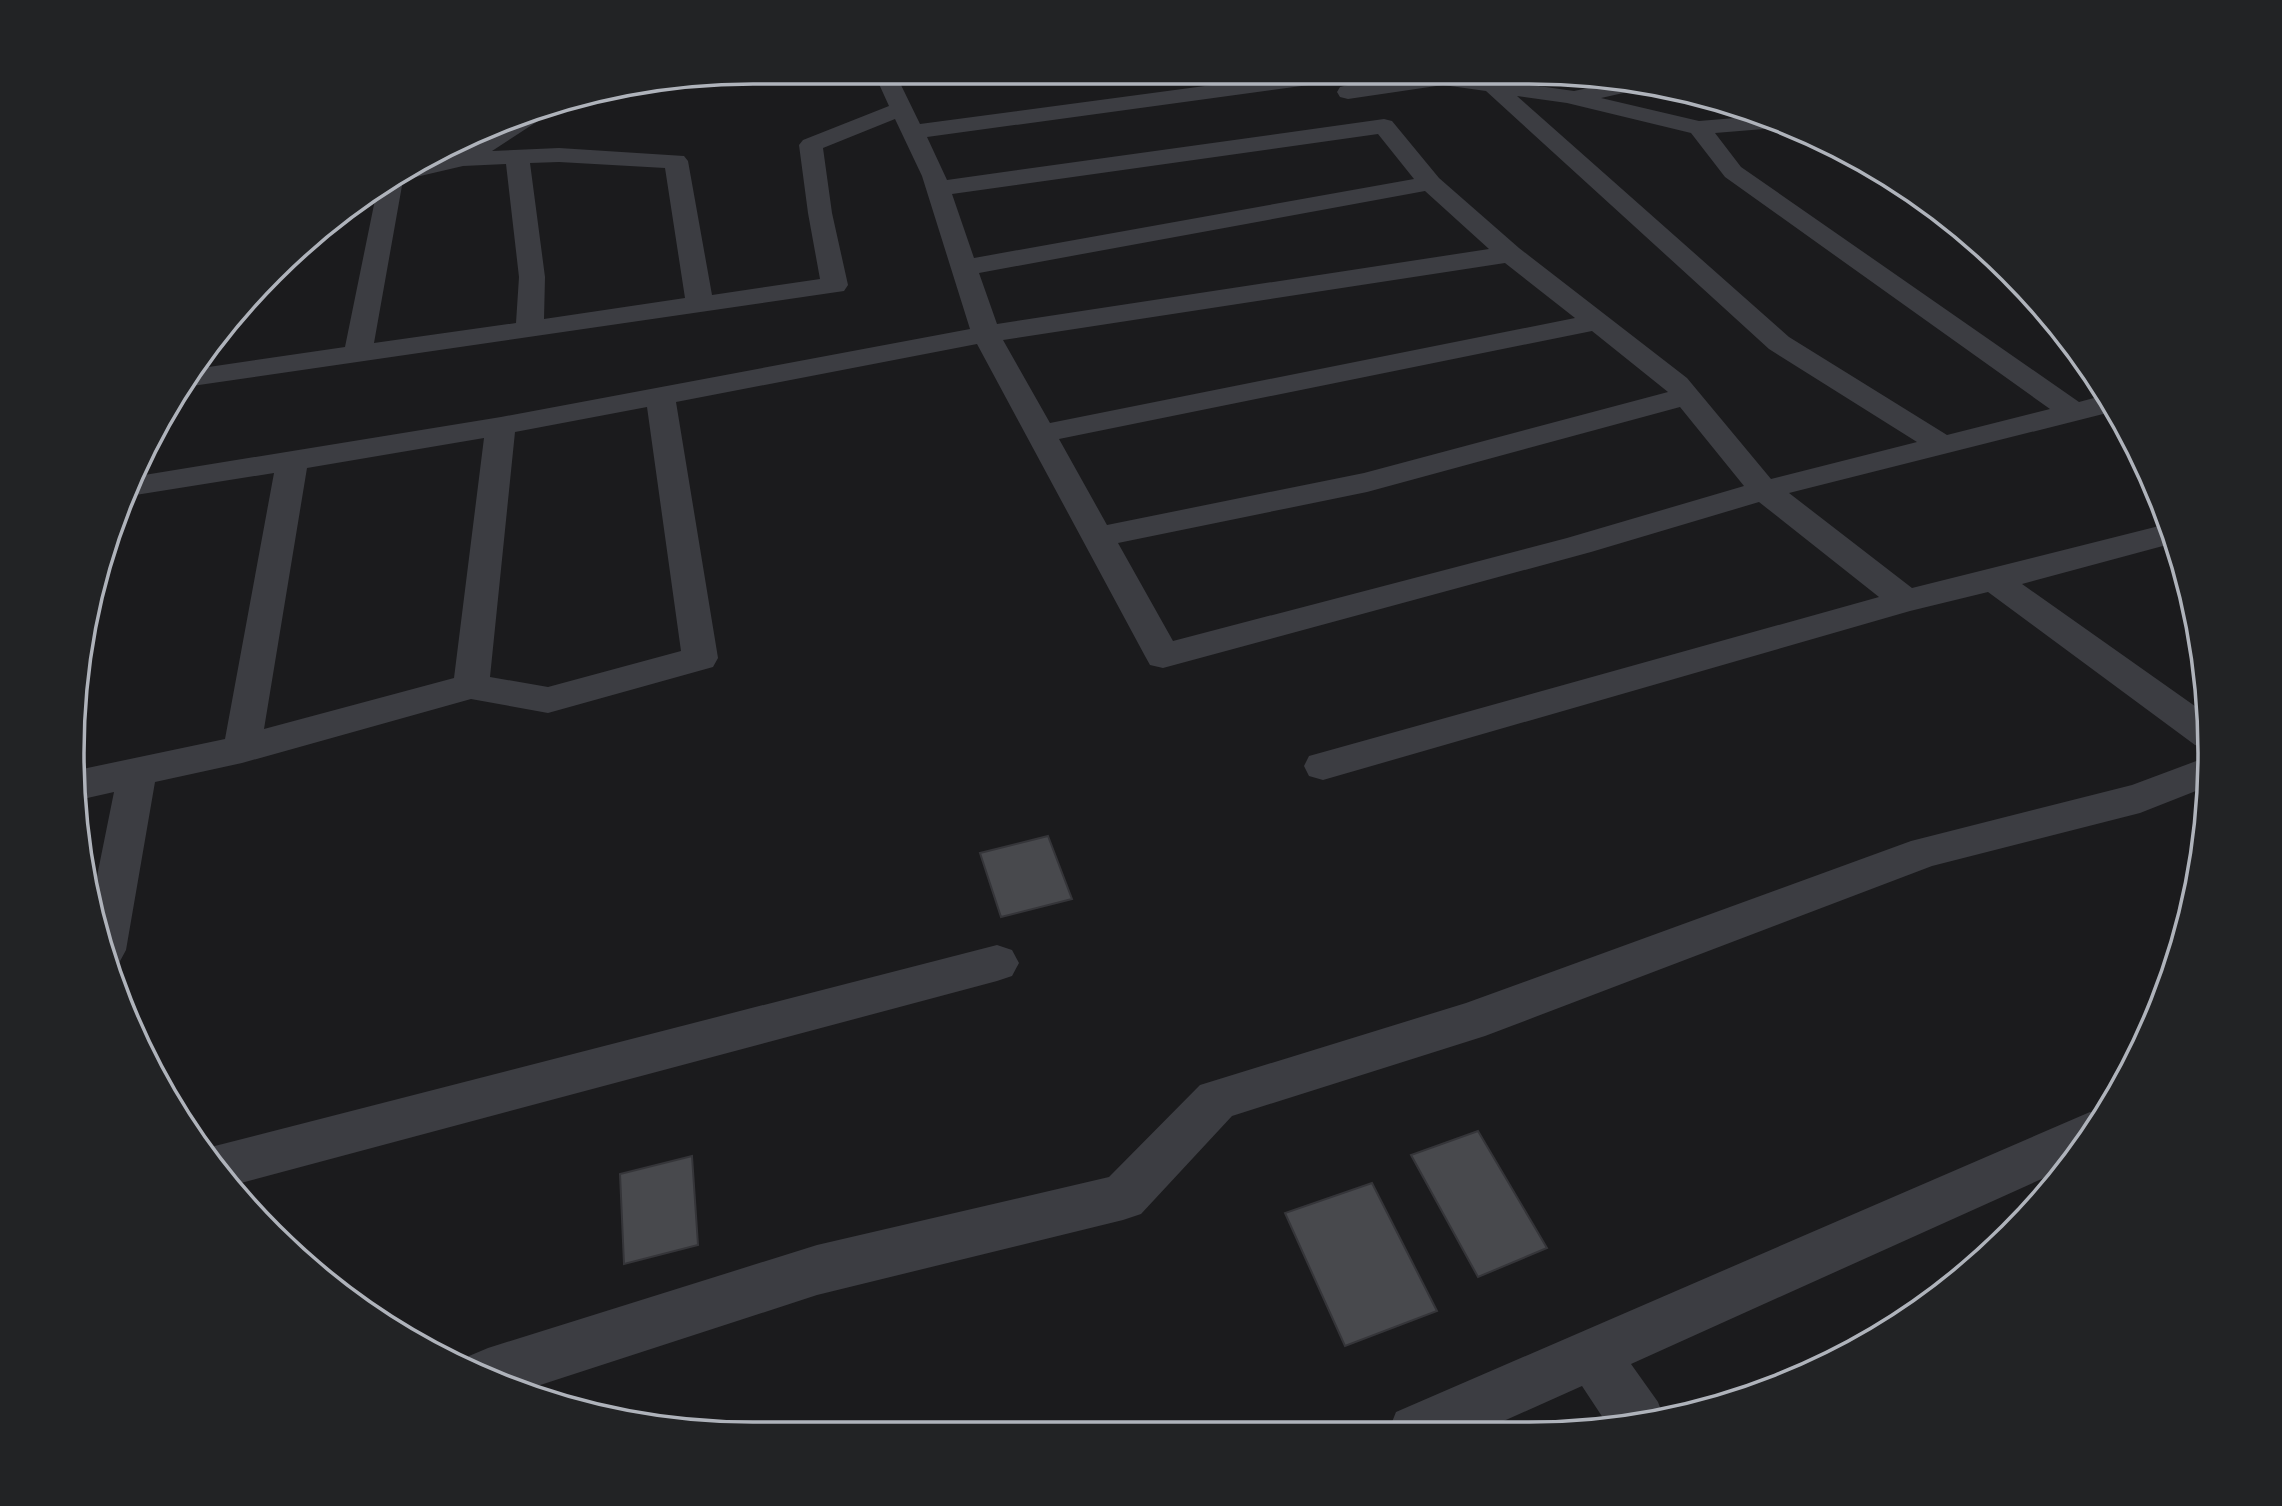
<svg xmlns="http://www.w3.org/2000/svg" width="2282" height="1506" font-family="Cabin,sans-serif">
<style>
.building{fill:#48494d;stroke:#353539;stroke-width:2}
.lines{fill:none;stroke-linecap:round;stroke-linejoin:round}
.minor{fill:#3c3d42;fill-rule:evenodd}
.rim{fill:none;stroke:#afb3bb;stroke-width:3.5}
</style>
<rect width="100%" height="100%" fill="#1b1b1d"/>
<g class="building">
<path d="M1048 836 1072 899 1001 917 980 853Z"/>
<path d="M1478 1131 1547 1248 1478 1277 1411 1155Z"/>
<path d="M692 1156 698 1245 624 1264 620 1174Z"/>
<path d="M1372 1183 1437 1311 1345 1346 1285 1213Z"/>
</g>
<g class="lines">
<g class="minor">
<path d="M874 73H951L948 78 901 85 920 124 1287 75 1342 76 1339 81 1331 82 927 137 947 180 1384 119 1392 121 1439 178 1519 248 1687 378 1771 479 1917 442 1769 349 1486 91 1443 85 1348 99 1340 97 1337 92 1340 87 1348 85 1416 76 1473 77 1574 91 1626 80 1650 87 1601 98 1699 121 1747 117 1773 125 1764 129 1715 133 1741 167 2079 402 2105 395 2115 411 1789 493 1912 588 2167 524 2174 543 2022 584 2209 716 2207 749 2195 745 1988 592 1910 611 1323 780 1309 776 1304 766 1309 756 1879 597 1759 502 1591 552 1163 668 1150 665 1145 656 977 344 676 402 718 658 713 667 548 713 471 699 242 763 155 782 126 950 119 963 110 966 95 929 91 906 114 792 74 801 73 771 225 739 274 473 123 497 132 477 501 417 970 329 922 176 895 119 823 148 832 213 848 285 844 291 185 387 195 369 345 347 378 185 429 160 455 154 503 123 537 107 541 116 538 121 492 151 559 148 684 156 688 161 712 295 820 279 808 213 799 145 803 140 889 106ZM1517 96 1567 103 1691 133 1725 177 2050 409 1947 435 1789 337ZM1378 134 1414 179 974 258 952 194ZM559 162 665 168 685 298 544 319 545 277 530 163ZM506 164 519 277 516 323 374 343 403 180 463 166ZM1425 191 1489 249 997 324 979 273ZM1505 263 1575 318 1050 423 1003 340ZM1592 331 1668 392 1364 473 1107 525 1059 439ZM647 407 681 651 548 687 490 677 515 432ZM1680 407 1744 486 1567 538 1173 641 1118 543 1367 492ZM484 438 454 678 264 729 307 468Z"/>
<path d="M2207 757 2206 787 2140 813 1932 866 1485 1036 1232 1116 1141 1214 1123 1220 817 1295 531 1388 464 1368 469 1356 488 1348 817 1245 1109 1177 1200 1085 1466 1003 1911 841 2132 785Z"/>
<path d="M997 945 1012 950 1019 963 1012 976 997 981 237 1184 207 1148Z"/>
<path d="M2090 1112 2102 1117 2066 1168 1631 1364 1658 1402 1664 1418 1609 1427 1582 1386 1479 1432H1388L1396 1412Z"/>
</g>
</g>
<path d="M0 0H2282V1506H0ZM753 84H1529A669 669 0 0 1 2198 753V753A669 669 0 0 1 1529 1422H753A669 669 0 0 1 84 753V753A669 669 0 0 1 753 84Z" fill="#222325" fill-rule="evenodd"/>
<path class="rim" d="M753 84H1529A669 669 0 0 1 2198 753V753A669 669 0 0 1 1529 1422H753A669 669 0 0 1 84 753V753A669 669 0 0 1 753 84Z"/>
</svg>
